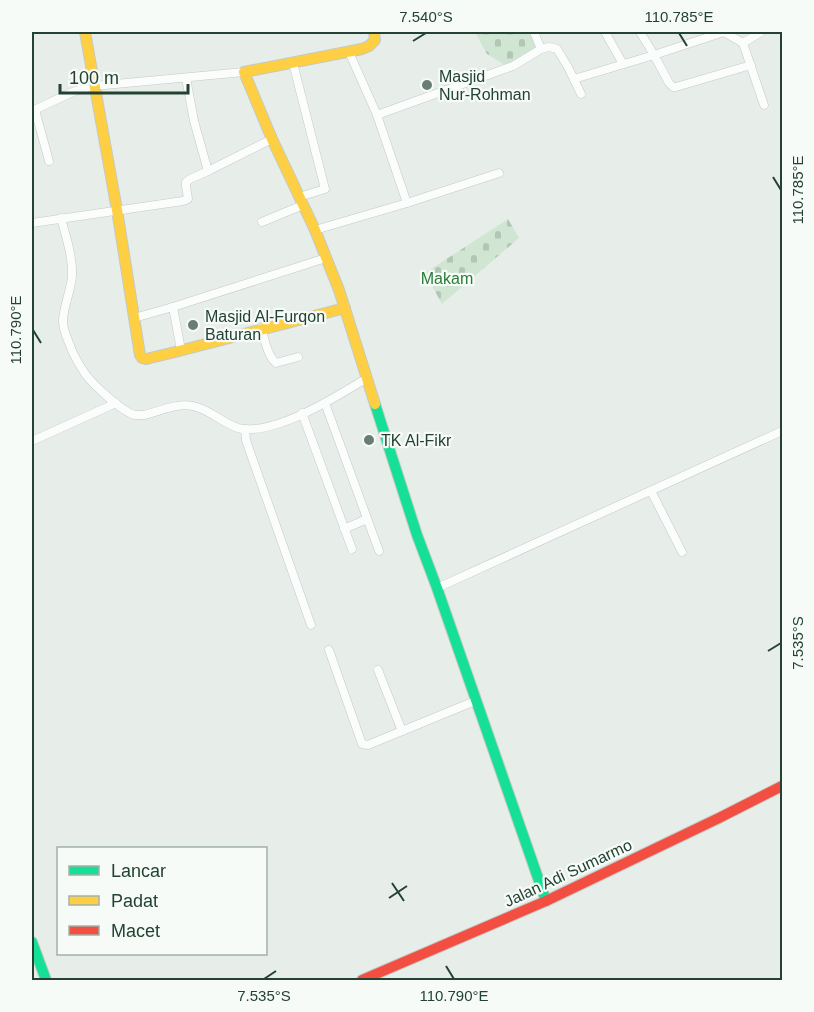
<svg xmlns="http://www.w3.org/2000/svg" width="814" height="1012" font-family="Arial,sans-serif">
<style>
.cemetery{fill:url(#cemetery-stones)}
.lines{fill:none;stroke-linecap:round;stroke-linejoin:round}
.street-casing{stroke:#c4cac6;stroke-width:9}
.fast-casing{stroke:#c3cac6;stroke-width:12}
.slow-casing{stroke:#c3cac6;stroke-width:12}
.jam-casing{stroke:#c3cac6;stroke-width:12}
.street{stroke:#fbfcfc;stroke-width:8}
.fast{stroke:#16e098;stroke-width:10}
.slow{stroke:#ffcf43;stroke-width:10}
.jam{stroke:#f24e42;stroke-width:10}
.ticks{fill:none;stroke:#234233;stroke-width:2}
.poi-dot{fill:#687e73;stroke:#f6fbf7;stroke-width:2}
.labels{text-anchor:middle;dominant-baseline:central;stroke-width:4.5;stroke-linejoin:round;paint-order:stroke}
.poi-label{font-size:16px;fill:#234233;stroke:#f6fbf7;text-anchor:start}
.park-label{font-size:16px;fill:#2b7b39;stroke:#f6fbf7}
.street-label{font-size:16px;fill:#234233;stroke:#f6fbf7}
.neatline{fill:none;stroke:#234233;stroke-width:2}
.ticks-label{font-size:15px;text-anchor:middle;fill:#234233}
</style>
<defs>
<pattern id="cemetery-stones" width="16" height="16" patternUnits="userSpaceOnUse" patternTransform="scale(1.5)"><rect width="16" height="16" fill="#d0e6d2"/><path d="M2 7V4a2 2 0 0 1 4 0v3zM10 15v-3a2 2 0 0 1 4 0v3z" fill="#b2c6b5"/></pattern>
</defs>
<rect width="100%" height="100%" fill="#e7ede9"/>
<g class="cemetery">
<path d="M475 32H530L536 47 532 51 509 64 505 65 487 54Z"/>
<path d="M508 219 519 238 442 304 425 273Z"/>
</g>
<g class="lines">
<g class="street-casing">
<g id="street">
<path d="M605 32 623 64"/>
<path d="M761 32 743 43 764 105"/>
<path d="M743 43 724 32 654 55 669 83 673 87H676L751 65"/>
<path d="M541 49 549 47 557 49 568 67 581 94"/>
<path d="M349 52 377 115 407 203"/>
<path d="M293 63 325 189 299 197"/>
<path d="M186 78 194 121 208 171"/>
<path d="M574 79 654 55 640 32"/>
<path d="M35 110 49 161"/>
<path d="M32 111 75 91 94 86 244 72"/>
<path d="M377 115 513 66 541 49 534 32"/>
<path d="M61 218C66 237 73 257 72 276 71 291 63 307 63 321 63 328 66 336 69 343 73 354 79 365 86 375 94 385 122 412 135 415 136 415 143 415 144 415 161 411 175 403 193 406 210 409 227 427 242 429 279 433 336 397 367 378"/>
<path d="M262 222 303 205"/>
<path d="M32 223 183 201 188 199 186 186V182L190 179 208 171 272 139"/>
<path d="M315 230 407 203 499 173"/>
<path d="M173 307 181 350"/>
<path d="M134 318 173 307 326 258"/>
<path d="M261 328C265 340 267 355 276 363L298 357"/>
<path d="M325 403 379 551"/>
<path d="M302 413 352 549"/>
<path d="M245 429 246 440 249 449 311 625"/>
<path d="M32 441 116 403"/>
<path d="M651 491 682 552"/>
<path d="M344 529 367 519"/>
<path d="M437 588 782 431"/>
<path d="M329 650 362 744 368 745 402 731"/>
<path d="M378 670 402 731 475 701"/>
</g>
</g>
<g class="fast-casing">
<g id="fast">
<path d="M375 404 417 535 437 588 546 901"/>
<path d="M32 942 46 980"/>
</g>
</g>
<g class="slow-casing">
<g id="slow">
<path d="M85 32 117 210 140 355 142 358 146 359 171 353 345 308"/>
<path d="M374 32 375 40 369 46 362 49 244 72 272 139 315 230 339 290 375 404"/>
</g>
</g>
<g class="jam-casing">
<path id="jam" d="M362 980 546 901 719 818 782 786"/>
</g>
<use href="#street" class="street"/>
<use href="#fast" class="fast"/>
<use href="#slow" class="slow"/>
<use href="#jam" class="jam"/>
</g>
<path class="ticks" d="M679 33 687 46M413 41 426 33M773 177 781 190M33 330 41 343M768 651 781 643M392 883 404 901M389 898 407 886M446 966 454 979M264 979 276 971"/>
<g class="poi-dot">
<circle cx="427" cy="85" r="6"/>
<circle cx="193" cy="325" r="6"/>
<circle cx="369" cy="440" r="6"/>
</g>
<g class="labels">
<g class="poi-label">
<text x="439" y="76">Masjid<tspan x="439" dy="18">Nur-Rohman</tspan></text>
<text x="205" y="316">Masjid Al-Furqon<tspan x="205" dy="18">Baturan</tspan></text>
<text x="381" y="440">TK Al-Fikr</text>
</g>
<g class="park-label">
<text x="447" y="278">Makam</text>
</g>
<g class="street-label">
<text transform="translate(568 873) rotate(-25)">Jalan Adi Sumarmo</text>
</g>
</g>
<rect width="814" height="1012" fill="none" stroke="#f6fbf7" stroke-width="66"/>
<rect x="57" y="847" width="210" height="108" fill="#f6fbf7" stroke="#a2b1a9" stroke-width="1.5"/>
<rect x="69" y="866" width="30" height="9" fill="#16e098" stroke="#a2b1a9" stroke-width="1.5"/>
<text x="111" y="877" font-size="18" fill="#234233">Lancar</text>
<rect x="69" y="896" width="30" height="9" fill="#ffcf43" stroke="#a2b1a9" stroke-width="1.5"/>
<text x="111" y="907" font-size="18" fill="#234233">Padat</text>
<rect x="69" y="926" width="30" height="9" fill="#f24e42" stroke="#a2b1a9" stroke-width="1.5"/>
<text x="111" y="937" font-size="18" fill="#234233">Macet</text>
<path d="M60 84v9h128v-9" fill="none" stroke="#234233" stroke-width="3"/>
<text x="69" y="84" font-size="18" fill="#234233" stroke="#f6fbf7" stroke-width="4.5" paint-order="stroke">100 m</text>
<rect x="33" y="33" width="748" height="946" class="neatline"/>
<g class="ticks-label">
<text x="426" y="22">7.540°S</text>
<text x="679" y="22">110.785°E</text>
<text transform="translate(798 190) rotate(-90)" y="5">110.785°E</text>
<text transform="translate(16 330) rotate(-90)" y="5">110.790°E</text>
<text transform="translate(798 643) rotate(-90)" y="5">7.535°S</text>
<text x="264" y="1001">7.535°S</text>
<text x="454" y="1001">110.790°E</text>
</g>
</svg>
